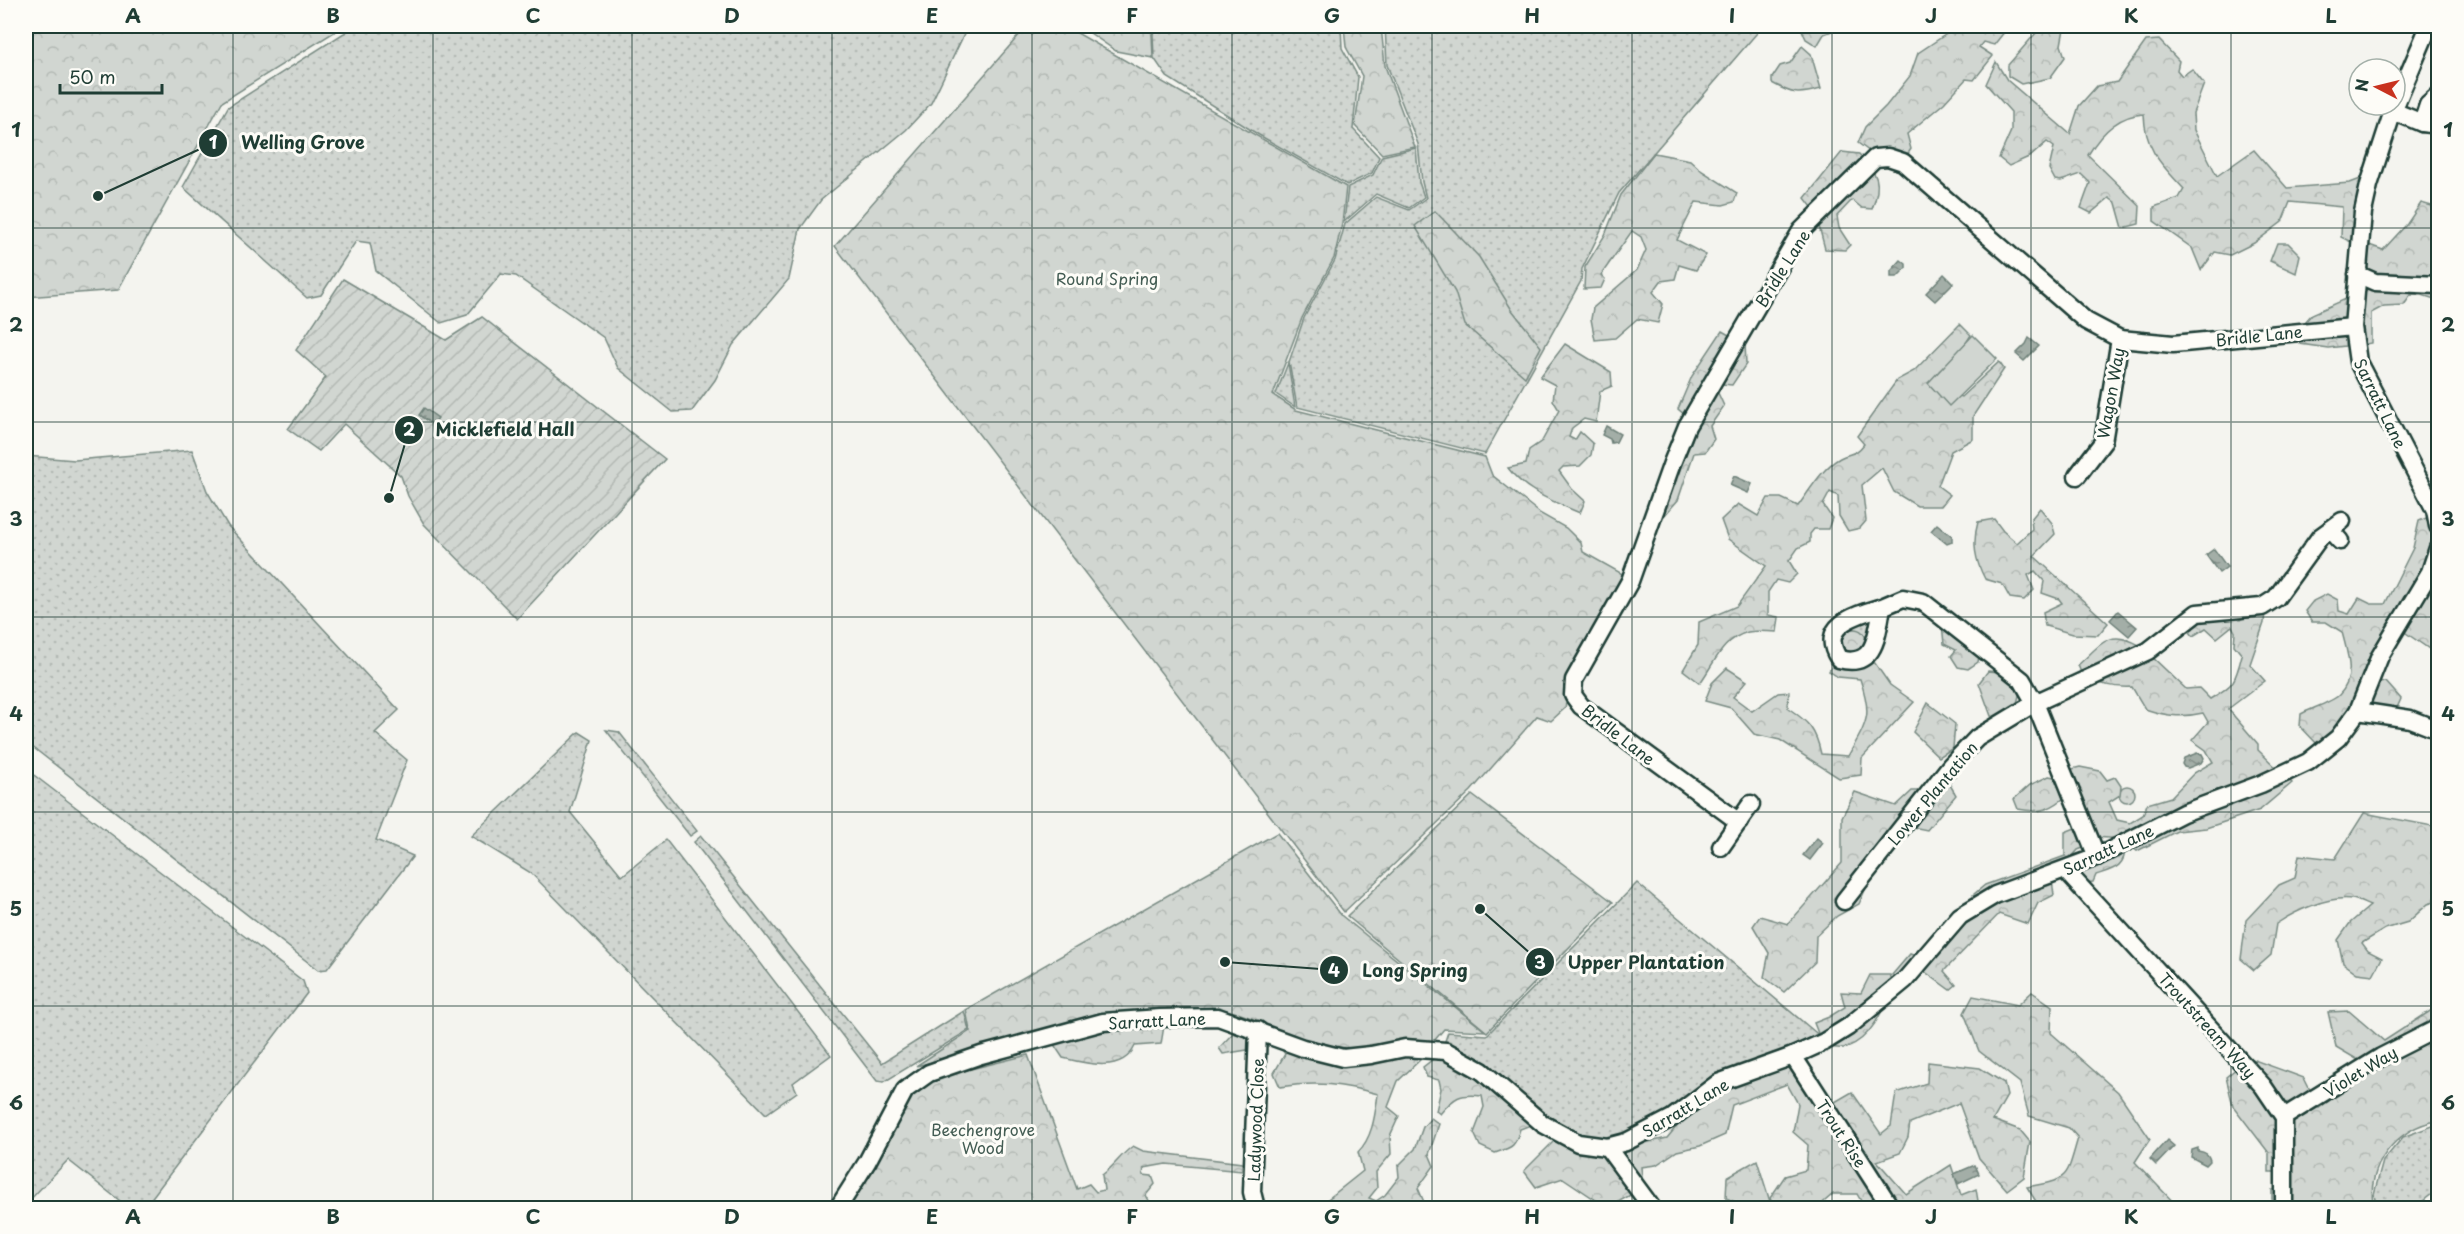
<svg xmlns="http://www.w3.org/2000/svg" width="2464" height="1234" font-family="'Playpen Sans',sans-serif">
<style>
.grass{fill:url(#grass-dots);stroke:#788a82;stroke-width:1.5}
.forest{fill:url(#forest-crowns);stroke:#788a82;stroke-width:1.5}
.park{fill:#d1d6d1;stroke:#788a82;stroke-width:1.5}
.garden{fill:url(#garden-furrows);stroke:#788a82;stroke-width:1.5}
.water{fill:url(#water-ripples);stroke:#6e8179;stroke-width:1.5}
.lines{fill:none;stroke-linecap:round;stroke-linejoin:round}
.minor-casing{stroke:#1f3d34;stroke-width:21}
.minor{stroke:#fdfcf7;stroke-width:16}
.grid{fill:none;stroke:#1f3d34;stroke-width:1.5;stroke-opacity:0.55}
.labels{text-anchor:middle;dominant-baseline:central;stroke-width:6;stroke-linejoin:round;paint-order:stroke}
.street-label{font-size:16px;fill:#1f3d34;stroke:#fdfcf7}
.park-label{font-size:16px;fill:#435c53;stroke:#fdfcf7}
.leader{fill:none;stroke:#1f3d34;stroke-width:2}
.callout-dot{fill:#1f3d34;stroke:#fdfcf7;stroke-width:2}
.mark-label{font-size:18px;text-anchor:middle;font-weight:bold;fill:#fff}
.callout-label{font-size:18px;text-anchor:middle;font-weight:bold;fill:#1f3d34;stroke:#fdfcf7;stroke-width:6;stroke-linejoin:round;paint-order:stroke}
.neatline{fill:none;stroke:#1f3d34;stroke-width:2}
.grid-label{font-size:20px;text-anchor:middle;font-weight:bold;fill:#1f3d34}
</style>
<defs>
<pattern id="grass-dots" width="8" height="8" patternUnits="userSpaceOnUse" patternTransform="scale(1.5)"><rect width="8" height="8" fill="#d1d6d1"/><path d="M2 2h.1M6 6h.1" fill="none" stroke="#b3b9b4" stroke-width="1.8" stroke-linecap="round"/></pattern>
<pattern id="forest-crowns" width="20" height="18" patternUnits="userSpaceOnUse" patternTransform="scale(1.5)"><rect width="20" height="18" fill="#d1d6d1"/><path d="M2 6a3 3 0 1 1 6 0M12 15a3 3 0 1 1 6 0" fill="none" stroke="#b3b9b4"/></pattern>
<pattern id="garden-furrows" width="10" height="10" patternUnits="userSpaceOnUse" patternTransform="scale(1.5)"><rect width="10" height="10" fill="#d1d6d1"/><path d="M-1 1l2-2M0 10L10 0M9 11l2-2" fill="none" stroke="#b3b9b4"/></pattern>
<pattern id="water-ripples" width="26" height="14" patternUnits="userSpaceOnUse" patternTransform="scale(1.5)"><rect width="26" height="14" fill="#a3aea7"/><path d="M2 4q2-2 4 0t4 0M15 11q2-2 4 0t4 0" fill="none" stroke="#848f89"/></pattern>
</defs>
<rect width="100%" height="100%" fill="#f4f4ef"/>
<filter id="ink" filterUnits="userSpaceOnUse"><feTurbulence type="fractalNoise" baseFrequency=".0167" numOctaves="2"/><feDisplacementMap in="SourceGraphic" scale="12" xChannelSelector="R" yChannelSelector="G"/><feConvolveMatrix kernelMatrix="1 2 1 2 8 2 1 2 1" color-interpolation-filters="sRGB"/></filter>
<g filter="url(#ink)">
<g class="grass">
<path d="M355 26H968L931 103 906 130 821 200 800 229 789 279 733 345 715 380 692 411 673 412 618 368 604 338 516 276 501 274 467 315 441 323 376 271 370 243 356 241 321 295 307 298 183 187 228 107Z"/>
<path d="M1156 26H1341L1342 48 1358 77 1353 129 1379 157 1372 173 1347 185 1259 135 1167 77 1154 58 1153 34Z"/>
<path d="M1385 26H1763L1619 193 1582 269 1581 281 1485 454 1297 407 1289 362 1304 318 1335 260 1345 224 1376 197 1409 210 1426 198 1422 182 1418 144 1387 65Z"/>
<path d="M1416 148 1419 182 1424 197 1409 208 1376 194 1344 222 1348 187 1373 175 1382 156Z"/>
<path d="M1288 363 1295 407 1276 394Z"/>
<path d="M192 450 207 491 228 526 399 710 375 733 407 760 376 840 413 856 327 969 318 970 26 742V456L75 460Z"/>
<path d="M1868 620 1871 623 1866 649 1844 654 1839 638 1844 629Z"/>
<path d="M606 730 619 732 697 831 690 836Z"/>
<path d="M579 732 592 740 570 812 622 876 666 840 831 1055 793 1083 797 1092 766 1114 531 873 471 836Z"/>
<path d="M26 769 303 981 307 993 144 1208H129L68 1160 26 1204Z"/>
<circle cx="2127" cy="794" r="8"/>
<path d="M701 836 882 1063 964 1011 969 1030 884 1082 877 1081 694 842Z"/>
<path d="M1637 883 1821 1037 1626 1136C1610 1139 1595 1139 1579 1135 1538 1124 1480 1071 1444 1044L1448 1032 1487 1035Z"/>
<path d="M2438 1124V1188C2415 1211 2409 1209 2377 1208L2374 1194 2383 1161 2403 1137Z"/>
</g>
<g class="forest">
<path d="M26 26H344L222 102 118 290 26 297Z"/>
<path d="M1027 26H1065L1346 187 1342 224 1334 258 1302 318 1273 395 1296 410 1485 457 1492 475 1541 514 1566 528 1581 543 1583 552 1626 576 1567 696 1565 708 1551 721 1537 716 1471 791 1344 912 835 246Z"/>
<path d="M1080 26H1155L1152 34 1153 58 1116 51Z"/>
<path d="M1344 26H1381L1385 66 1415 147 1382 154 1355 126 1362 76 1346 47Z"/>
<path d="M1807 26H1833L1832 31 1824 34 1817 46 1806 39 1802 30Z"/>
<path d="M1974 26H2009L1994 45 1983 42 1979 47 1993 56 1974 80 1966 79 1944 103 1907 134 1911 149 1907 155 1873 154 1858 143 1865 127 1886 106 1910 76 1918 53 1948 33 1968 32Z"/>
<path d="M2042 26H2060L2064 29 2061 45 2065 57 2050 78 2021 84 2008 76V65Z"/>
<path d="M2159 40 2179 61 2177 70 2182 76 2192 69 2204 84 2193 113 2194 130 2217 176 2254 150 2287 188 2350 183 2366 177 2353 243 2341 237 2342 207 2290 202 2282 222 2254 243 2230 255 2215 252 2201 270 2192 248 2154 221V207L2179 198 2184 189C2161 164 2145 150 2144 114 2118 115 2101 133 2088 155L2140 206 2139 224 2123 228 2116 203 2109 198 2091 213 2081 208 2090 183 2081 174 2061 181 2055 180 2049 169 2054 147 2047 142 2031 156 2009 166 1999 158 2011 131V112L1986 84 1996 62 2007 80 2070 134 2079 106 2097 86 2117 82 2146 41Z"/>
<path d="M1802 46 1811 54 1821 89C1798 95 1793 95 1772 83V78L1780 66 1790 63Z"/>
<path d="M1842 152 1859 154C1877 174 1883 181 1872 209L1862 208 1852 200 1837 216 1839 228 1850 245 1845 250 1825 249 1815 211 1805 198Z"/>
<path d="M1654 153 1690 160 1702 171 1737 193 1734 202 1723 205 1696 202 1677 240 1706 255 1696 270 1679 265 1675 279 1661 281 1653 292 1663 304 1658 323 1637 319 1615 338 1595 340 1591 319 1593 308 1637 270 1646 250 1641 237 1632 231 1601 275 1605 279 1601 288 1584 289 1585 267 1605 235 1621 195Z"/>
<path d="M2421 203 2432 206 2438 228V300L2422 295H2411L2404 305 2384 306 2371 313V343L2361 345 2348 322 2345 346 2328 348 2300 344 2298 330 2312 314 2373 287 2362 266 2364 243 2383 250 2407 224Z"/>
<path d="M1435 211 1479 257 1512 310 1541 347 1525 377 1465 325 1455 292 1415 226Z"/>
<path d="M2277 243H2288L2300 255 2296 273 2270 261Z"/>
<path d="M1960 324 1971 335 1937 389 1961 397 1999 362 2004 369 1973 416V439L1951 451 1938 486 1950 495 1941 506H1917L1894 492 1882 468 1862 485 1866 521 1860 528 1848 531 1839 516 1838 496 1830 492 1823 505 1832 518 1828 529H1814L1810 534V542L1798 548 1789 561 1797 574 1788 583 1776 580 1768 592V615L1779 617 1777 632C1768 632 1757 630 1748 632 1722 639 1714 664 1700 683L1683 670 1698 645 1699 622 1737 606 1766 566 1728 539 1721 520 1738 504 1758 516 1768 498H1781L1798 506C1810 490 1822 468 1840 458 1851 452 1855 456 1864 444L1857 436 1897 380 1914 371Z"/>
<path d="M1722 331 1745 344 1746 364 1732 385 1722 384 1718 393 1724 406 1710 426 1714 439 1705 452 1694 453 1678 500 1664 516 1657 497 1694 423 1678 409 1692 376Z"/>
<path d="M1565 344 1611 372 1612 386 1600 391 1596 422 1584 419 1572 428 1569 437 1575 440 1580 432 1593 444 1591 455 1580 466 1563 467 1559 471 1572 489 1585 501 1580 513C1554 502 1526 492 1508 468L1526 464 1529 450 1542 441 1559 410 1553 400 1555 385 1540 377Z"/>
<path d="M2040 508 2052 523 2055 534 2034 556 2108 623 2098 635 2073 634 2045 626 2043 612 2062 603 2059 599 2042 593 2044 581 2035 571 2028 575 2034 590 2024 600 2010 598 2002 584 1985 579C1975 560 1972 543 1978 522L1994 519 2003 531 2017 543 2032 529 2031 519Z"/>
<path d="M2431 516C2435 535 2429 543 2438 560V655L2403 631 2369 681 2386 682 2401 699 2396 710 2367 707 2319 746 2300 726 2301 714C2310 709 2332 702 2339 695 2357 677 2347 653 2342 632L2326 622H2312L2305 611 2313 601 2327 594 2338 600 2339 611 2349 614 2359 598 2371 604H2385L2413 548 2419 521Z"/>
<path d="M2265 611 2264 623 2250 664 2265 681 2228 709 2258 744V750L2292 783 2260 810 2206 828 2177 831 2137 851 2122 839 2095 837 2068 770 2080 767 2100 771 2107 780 2115 777 2121 786 2120 795 2109 802 2117 820 2130 823 2143 815 2147 804 2171 797 2194 773 2213 762 2206 750 2192 740 2208 722 2203 713C2181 718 2166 716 2145 709L2132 687C2114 688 2100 684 2083 678L2078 665C2101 645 2108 628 2139 645L2141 659 2150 655 2186 689 2199 688 2210 699C2234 685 2235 683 2242 655L2234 645 2235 632 2232 626 2217 638 2206 628 2193 636 2185 625 2198 616 2237 613 2240 620 2253 612Z"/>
<path d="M1942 624 1980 650 1978 662 1968 669 1958 667 1951 656 1956 650 1944 644Z"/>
<circle cx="1854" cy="641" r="12"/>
<path d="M1872 659 1890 685 1914 702 1862 758 1861 775 1839 778 1780 740 1754 734 1731 708 1705 701 1712 683 1727 668 1747 681 1733 697 1752 711 1778 693 1789 692 1788 708C1809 722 1816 730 1821 754L1848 756C1867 722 1873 717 1860 679L1838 677 1829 671 1836 660Z"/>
<path d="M1988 671 2000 672 2020 692 2016 707 2001 718 1991 716 1979 683Z"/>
<path d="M1928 703 1955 724 1953 748 1939 757 1913 732Z"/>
<path d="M2049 776 2064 779 2069 794C2052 809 2041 814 2018 809L2014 799 2030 785Z"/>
<path d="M1946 778 1956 795 1927 830 1908 826 1874 869 1859 904 1837 916 1816 936 1815 962 1784 992 1764 977 1769 953 1753 926 1760 916 1788 924 1842 863V817L1855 792 1896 806 1912 791H1934Z"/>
<path d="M1472 795 1613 902 1487 1032 1347 916Z"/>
<path d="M2364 813 2438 827V901L2428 904 2408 922 2385 929 2362 943 2368 951 2382 958 2373 975 2357 973 2343 963 2338 940 2350 923 2370 906C2365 904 2358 900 2352 899 2328 896 2295 911 2276 924L2271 955 2254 970 2241 959 2246 920 2279 885 2295 878 2299 855 2335 859Z"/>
<path d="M2080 826 2088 846 2078 850 2052 880 2054 895 2038 903 2028 924 1999 914 1944 971 1956 985 1950 990 1925 972 1908 988 1892 975 1910 954 1927 960 1955 931 1992 906 1973 895 1985 885 2065 856V832Z"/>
<path d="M1277 833 1342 916 1485 1031 1444 1029 1434 1041H1403L1372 1048 1406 1042 1421 1059 1398 1081 1388 1107 1399 1116 1390 1136 1391 1154 1376 1172 1377 1188 1369 1198 1376 1201 1385 1195 1399 1177 1398 1166 1415 1149 1423 1127 1431 1118 1439 1124 1429 1154 1434 1166 1418 1188 1424 1202 1417 1208H1333L1328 1199 1363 1171 1358 1152C1373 1137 1375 1114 1378 1094 1342 1084 1316 1081 1280 1087L1274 1073 1285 1054 1276 1040 1263 1036 1253 1049 1223 1054 1219 1048 1233 1033 1251 1021C1286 1038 1333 1059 1372 1048 1342 1049 1317 1046 1289 1035 1266 1025 1244 1012 1219 1009 1202 1007 1184 1009 1167 1008L1161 1044 1135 1046C1123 1073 1087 1064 1063 1058L1045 1031 1031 1035 1028 1052 951 1073 947 1059 916 1066 970 1031 966 1010Z"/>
<path d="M2125 846C2126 867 2114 869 2096 875L2093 882 2083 883 2078 874 2081 865Z"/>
<path d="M1870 975H1890L1894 984C1884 1007 1873 1038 1847 1047 1841 1050 1830 1047 1823 1046L1814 1023 1829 1017 1845 1007 1841 992 1861 993Z"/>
<path d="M2032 992 2052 1006 2051 1033 2118 1092 2150 1139 2135 1162 2179 1208H2040L2027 1187C2070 1179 2066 1179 2078 1138L2069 1128 2029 1116 2020 1083 1979 1051 1964 1013 1973 996 2018 1005Z"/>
<path d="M2438 1006V1121C2397 1126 2364 1168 2374 1208H2280L2272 1204V1190L2292 1191V1172H2269V1153L2233 1106 2226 1077 2249 1058 2304 1078 2319 1108 2330 1100 2360 1061 2336 1047 2328 1012 2349 1011 2384 1041Z"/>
<path d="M1451 1052 1544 1120 1520 1129C1515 1147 1513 1147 1495 1153L1480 1146 1474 1133 1484 1107 1482 1096C1460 1093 1454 1097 1440 1114L1436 1111 1441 1089 1439 1080 1427 1077 1423 1067 1436 1057Z"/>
<path d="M1028 1055 1077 1189 1089 1184 1096 1192 1104 1190 1102 1175C1115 1166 1121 1154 1133 1146L1143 1151 1242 1163V1171L1166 1164 1144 1168 1143 1175 1152 1176 1155 1184 1146 1195 1152 1206 1131 1208H832L909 1094 930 1079Z"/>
<path d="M1928 1062 1980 1068 2004 1083 2007 1096 1993 1120 2020 1130 2030 1142 2024 1177 2007 1190 1979 1158 1959 1103 1910 1123 1908 1137 1900 1153 1877 1161 1906 1194 1951 1165 1961 1195 1976 1189 1978 1201 1968 1208H1865L1857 1194H1833L1817 1208H1774L1770 1198 1785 1176 1806 1170 1808 1145 1793 1132 1798 1104 1787 1084 1732 1105 1725 1135 1700 1146 1677 1151 1656 1165 1641 1167 1643 1188 1611 1206 1596 1200 1563 1178 1536 1187 1524 1171 1559 1136 1618 1149 1667 1138 1692 1108 1720 1089 1787 1063 1823 1109 1852 1092 1881 1134 1891 1126 1896 1093 1927 1083Z"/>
<path d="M1757 1160 1772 1208H1750L1726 1198 1727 1177Z"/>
</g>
<path class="park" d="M1973 335 1997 359 1949 406 1928 383Z"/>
<path class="garden" d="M343 279 446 340 482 317 665 459 517 619 424 524 408 496 401 476 344 424 319 451 288 429 326 377 296 350Z"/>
<g class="water">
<path d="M1901 260 1906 264V268L1897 277H1891V271Z"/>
<path d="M1944 274 1953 283 1935 301 1926 293Z"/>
<path d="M2029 338 2039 346 2024 361 2016 354 2026 344Z"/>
<path d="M424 408 438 418 433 425 419 415Z"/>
<path d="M1606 426 1620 434 1616 442 1611 443 1610 439 1602 435Z"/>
<path d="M1734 476 1752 484 1748 493 1730 485Z"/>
<path d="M1937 524 1952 536V542L1947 544 1931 531Z"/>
<path d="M2214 549 2227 567 2219 573 2206 555Z"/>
<path d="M2118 611 2137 627 2129 636 2110 620Z"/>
<path d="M2197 753 2202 754 2204 758 2201 763 2188 768 2184 767 2182 764 2184 758Z"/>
<path d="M1817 838 1823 843 1810 860 1803 855Z"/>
<path d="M2167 1140 2174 1146 2156 1165 2150 1159Z"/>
<path d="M2198 1148V1151C2205 1152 2209 1154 2210 1161L2206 1165 2191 1157 2192 1150Z"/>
<path d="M1975 1165 1979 1174 1958 1184 1954 1174Z"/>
</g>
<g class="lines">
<g class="minor-casing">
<g id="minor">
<path d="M2429 26 2393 111 2369 185 2363 212 2353 327 2358 362 2435 510 2438 526"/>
<path d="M2393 111 2422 123 2438 125"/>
<path d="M2422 123 2428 105 2438 96"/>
<path d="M2357 274 2375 282 2438 285"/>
<path d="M2077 476 2103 442 2120 339"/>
<path d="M2330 530 2340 541"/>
<path d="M1882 607C1856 615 1817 625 1839 659 1876 669 1877 634 1882 607L1903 598 1923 602 2022 680 2035 703 2097 857"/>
<path d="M2358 711 2410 719 2438 730"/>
<path d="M1739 822 1581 706 1573 695 1574 680 1630 581 1672 463 1687 426 1801 231 1875 158 1888 157 1903 162 2086 321 2120 339 2173 344 2353 327"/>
<path d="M1721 847 1751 804"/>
<path d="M2065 870 2263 1086 2284 1117V1208"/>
<path d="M1844 901 1951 765 1977 738 2035 703 2148 651 2197 613 2262 607 2276 598 2320 537 2342 521"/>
<path d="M1793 1056 1891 1208"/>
<path d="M2284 1117 2381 1057 2438 1028"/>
<path d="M1607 1147 1652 1208"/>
<path d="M838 1208 867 1162 905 1090 929 1073 981 1055 1103 1022 1160 1018 1218 1017 1303 1048 1343 1058 1371 1055 1405 1048 1446 1051 1482 1071 1543 1124 1578 1143 1607 1147 1626 1142 1672 1118 1718 1083 1793 1056 1824 1042 1848 1027 1905 980 1960 916 1995 895 2097 857 2183 813 2261 784 2308 762 2338 738 2358 711 2380 656 2430 572 2438 548"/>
<path d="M1256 1208 1252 1192 1258 1030"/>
</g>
</g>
<use href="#minor" class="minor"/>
</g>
</g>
<path class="grid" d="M233 26V1208M433 26V1208M632 26V1208M832 26V1208M1032 26V1208M1232 26V1208M1432 26V1208M1632 26V1208M1832 26V1208M2031 26V1208M2231 26V1208M26 228H2438M26 422H2438M26 617H2438M26 812H2438M26 1006H2438"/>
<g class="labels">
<g class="street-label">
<text transform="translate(1782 268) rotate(-58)">Bridle Lane</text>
<text transform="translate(2259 335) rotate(-6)">Bridle Lane</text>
<text transform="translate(2110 393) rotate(-80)">Wagon Way</text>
<text transform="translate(2381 403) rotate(64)">Sarratt Lane</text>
<text transform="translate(1619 734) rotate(38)">Bridle Lane</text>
<text transform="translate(1932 793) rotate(-50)">Lower Plantation</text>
<text transform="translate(2108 849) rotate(-25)">Sarratt Lane</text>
<text transform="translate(1157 1020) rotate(-3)">Sarratt Lane</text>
<text transform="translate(2208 1025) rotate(48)">Troutstream Way</text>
<text transform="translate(2360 1071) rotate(-31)">Violet Way</text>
<text transform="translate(1685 1107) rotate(-31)">Sarratt Lane</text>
<text transform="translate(1255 1120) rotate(-88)">Ladywood Close</text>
<text transform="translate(1842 1133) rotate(57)">Trout Rise</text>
</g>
<g class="park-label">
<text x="1107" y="278">Round Spring</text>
<text x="983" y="1129">Beechengrove<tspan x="983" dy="18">Wood</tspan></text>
</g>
</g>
<path class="leader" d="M98 196L213 143M389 498L409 430M1480 909L1540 962M1225 962L1334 970"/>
<g class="callout-dot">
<circle cx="98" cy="196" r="6"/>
<circle cx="389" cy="498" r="6"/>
<circle cx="1480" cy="909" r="6"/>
<circle cx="1225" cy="962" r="6"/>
<circle cx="213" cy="143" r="15"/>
<circle cx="409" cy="430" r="15"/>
<circle cx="1540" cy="962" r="15"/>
<circle cx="1334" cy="970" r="15"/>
</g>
<g class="mark-label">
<text x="213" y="149">1</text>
<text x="409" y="436">2</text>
<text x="1540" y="969">3</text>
<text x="1334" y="977">4</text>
</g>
<g class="callout-label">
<text x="303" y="149">Welling Grove</text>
<text x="505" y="436">Micklefield Hall</text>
<text x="1646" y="969">Upper Plantation</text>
<text x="1415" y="977">Long Spring</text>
</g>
<rect width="2464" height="1234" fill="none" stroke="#fdfcf7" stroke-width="66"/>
<g transform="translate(2377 87) rotate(277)"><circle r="28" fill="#fdfcf7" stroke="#a4b0a9" stroke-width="1.5"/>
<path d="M0-4.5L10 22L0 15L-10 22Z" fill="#c8321e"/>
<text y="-9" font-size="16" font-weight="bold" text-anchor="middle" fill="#1f3d34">N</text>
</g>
<path d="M60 84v9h102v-9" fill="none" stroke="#1f3d34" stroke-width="3"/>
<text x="69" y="84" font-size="18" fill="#1f3d34" stroke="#fdfcf7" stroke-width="4.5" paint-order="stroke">50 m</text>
<rect x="33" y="33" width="2398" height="1168" class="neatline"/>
<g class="grid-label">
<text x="133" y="23">A</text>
<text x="333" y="23">B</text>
<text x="533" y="23">C</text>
<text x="732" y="23">D</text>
<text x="932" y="23">E</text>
<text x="1132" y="23">F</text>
<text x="1332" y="23">G</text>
<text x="1532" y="23">H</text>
<text x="1732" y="23">I</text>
<text x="1931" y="23">J</text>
<text x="2131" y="23">K</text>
<text x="2331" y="23">L</text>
<text x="16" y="137">1</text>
<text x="2448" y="137">1</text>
<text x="16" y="332">2</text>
<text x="2448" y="332">2</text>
<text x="16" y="526">3</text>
<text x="2448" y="526">3</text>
<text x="16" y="721">4</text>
<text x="2448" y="721">4</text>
<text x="16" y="916">5</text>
<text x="2448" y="916">5</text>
<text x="16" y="1110">6</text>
<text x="2448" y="1110">6</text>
<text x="133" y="1224">A</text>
<text x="333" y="1224">B</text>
<text x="533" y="1224">C</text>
<text x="732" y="1224">D</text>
<text x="932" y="1224">E</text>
<text x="1132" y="1224">F</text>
<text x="1332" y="1224">G</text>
<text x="1532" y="1224">H</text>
<text x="1732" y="1224">I</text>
<text x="1931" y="1224">J</text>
<text x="2131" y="1224">K</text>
<text x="2331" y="1224">L</text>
</g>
</svg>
